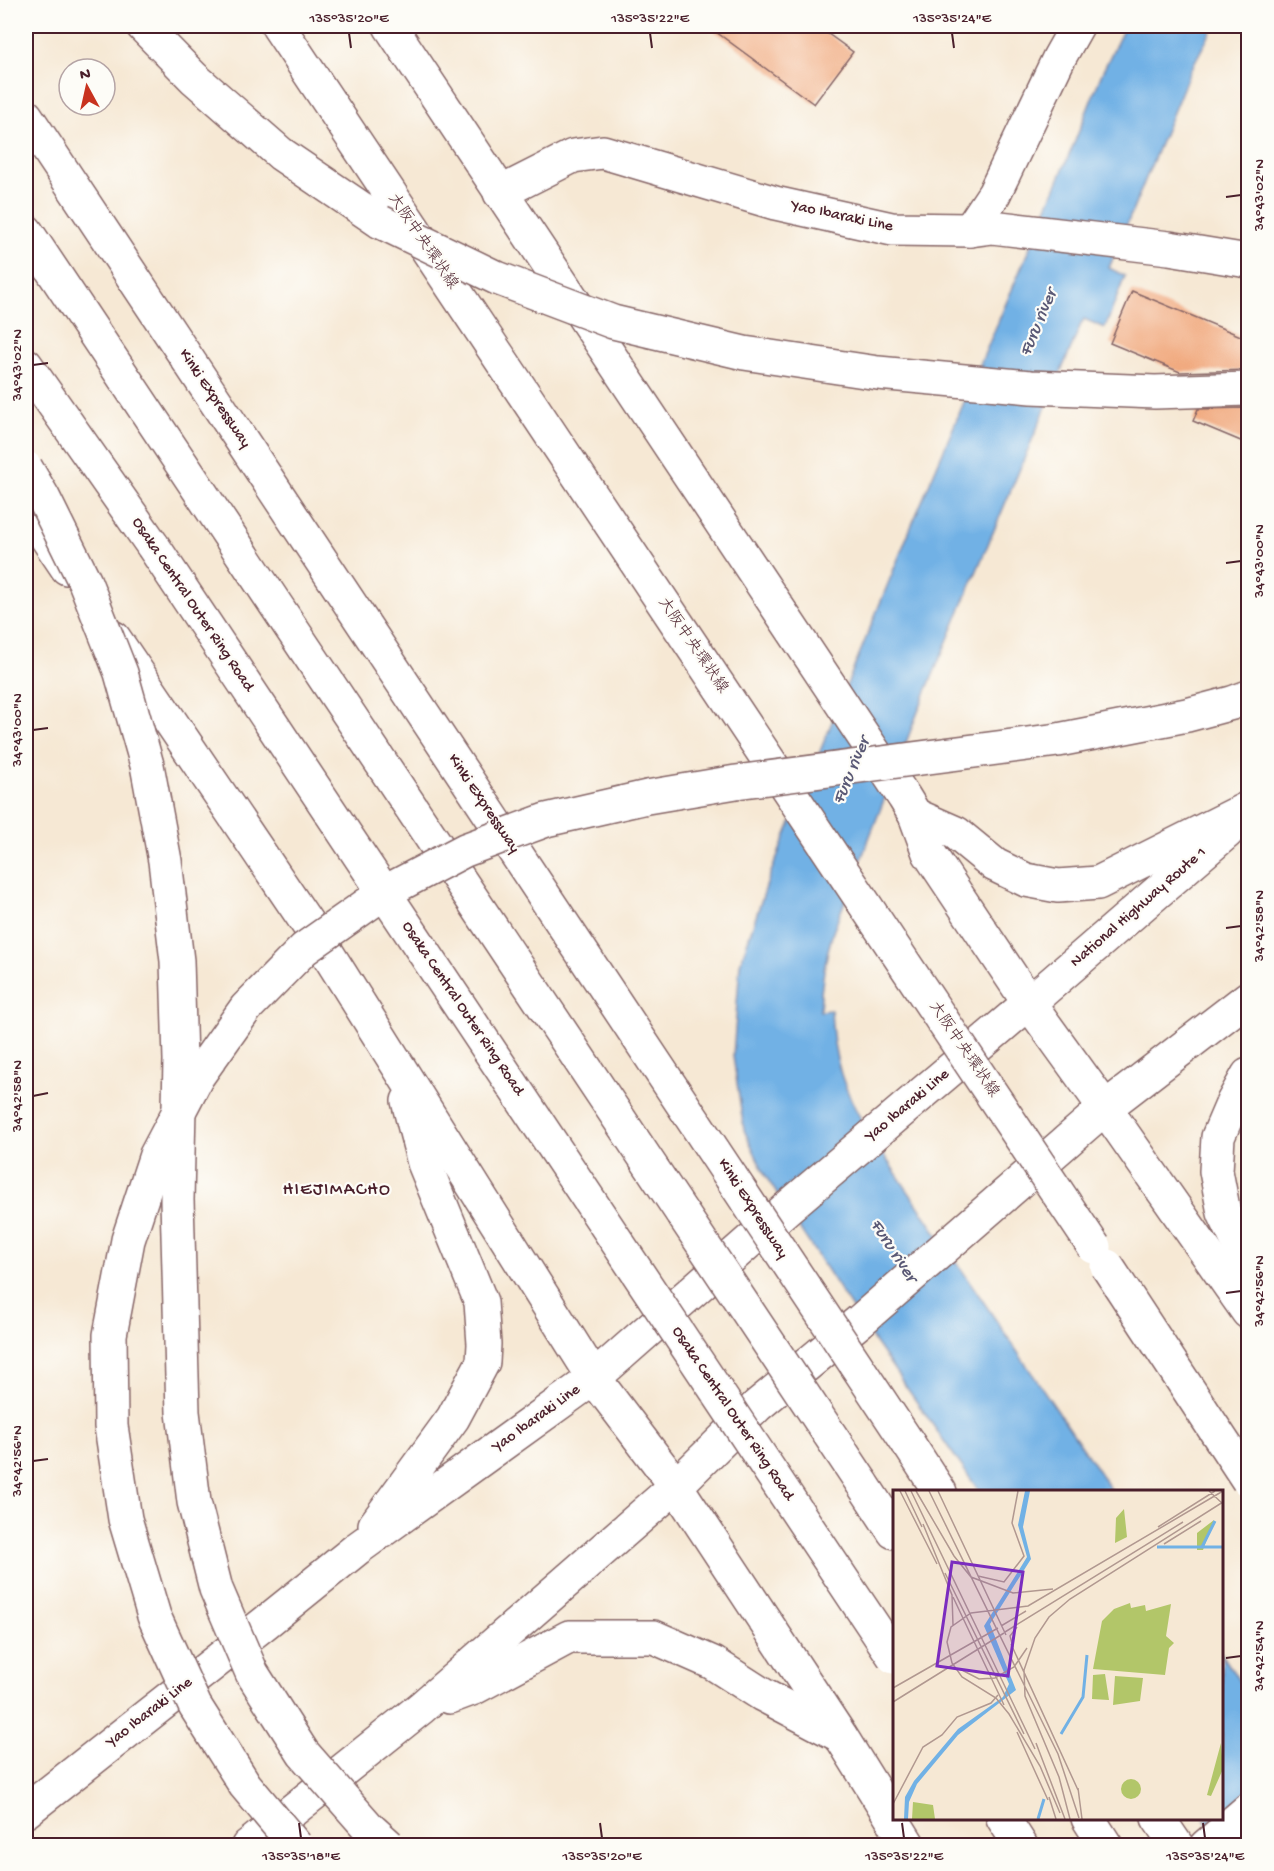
<svg xmlns="http://www.w3.org/2000/svg" width="1274" height="1871" font-family="'Gochi Hand','Klee One',sans-serif">
<style>
.water{fill:#71b1e5;stroke:#5e6888;stroke-width:1.5}
.building{fill:#f1aa80}
.lines{fill:none;stroke-linecap:round;stroke-linejoin:round}
.street-casing{stroke:#866566;stroke-width:36}
.primary-casing{stroke:#866566;stroke-width:36}
.highway-casing{stroke:#866566;stroke-width:36}
.street{stroke:#fff;stroke-width:33}
.primary{stroke:#fff;stroke-width:33}
.highway{stroke:#fff;stroke-width:33}
.primary-bridge-casing{stroke:#866566;stroke-width:36;stroke-linecap:butt}
.highway-bridge-casing{stroke:#866566;stroke-width:36;stroke-linecap:butt}
.primary-bridge{stroke:#fff;stroke-width:33}
.highway-bridge{stroke:#fff;stroke-width:33}
.ticks{fill:none;stroke:#4a1f2b;stroke-width:2}
.labels{text-anchor:middle;dominant-baseline:central;stroke-width:4.5;stroke-linejoin:round;paint-order:stroke}
.street-label{font-size:16px;fill:#4a1f2b;stroke:#fdfcf7}
.water-label{font-size:18px;font-style:italic;fill:#5a5975;stroke:#fdfcf7}
.neighbourhood-label{font-size:18px;letter-spacing:1.5px;fill:#4a1f2b;stroke:#fdfcf7}
.inset-river{fill:none;stroke:#71b1e5;stroke-width:3}
.inset-road{fill:none;stroke:#b19890;stroke-width:1.5}
.view{fill:#7b2cbf;fill-opacity:0.15;stroke:#7b2cbf;stroke-width:3}
.inset-edge{fill:none;stroke:#4a1f2b;stroke-width:3}
.neatline{fill:none;stroke:#4a1f2b;stroke-width:2}
.ticks-label{font-size:15px;text-anchor:middle;fill:#4a1f2b}
</style>
<rect width="100%" height="100%" fill="#fdfcf7"/>
<filter id="ink" filterUnits="userSpaceOnUse"><feTurbulence type="fractalNoise" baseFrequency=".0167" numOctaves="2"/><feDisplacementMap in="SourceGraphic" scale="12" xChannelSelector="R" yChannelSelector="G"/><feConvolveMatrix kernelMatrix="1 2 1 2 8 2 1 2 1" color-interpolation-filters="sRGB"/></filter>
<filter id="wash" filterUnits="userSpaceOnUse"><feTurbulence type="fractalNoise" baseFrequency=".008" numOctaves="4" result="noise"/><feDisplacementMap in="SourceGraphic" scale="24" xChannelSelector="R" yChannelSelector="G"/><feGaussianBlur stdDeviation="1.35" result="paint"/><feColorMatrix in="noise" values="0 0 0 0 0 0 0 0 0 0 0 0 0 0 0 0 0 1.4 0 .05"/><feComposite in="paint" operator="in"/></filter>
<g filter="url(#wash)">
<rect width="100%" height="100%" fill="#f6e8d4"/>
<g class="water">
<path d="M1125 26H1214L1190 71 1109 268 1125 276 1105 328 1084 319 1081 324 924 696 833 932C825 958 821 983 820 1011L831 1010C833 1061 843 1088 868 1132L1112 1491H979L860 1321 766 1177 744 1130 733 1056 740 964 771 872 911 527 1075 141 1102 73Z"/>
<path d="M1222 1654 1248 1695V1845H1222L1204 1819 1222 1818Z"/>
</g>
<g id="blocks">
<g class="building">
<path d="M708 26H817L853 52 814 104Z"/>
<path d="M1132 291 1248 339V370L1180 372 1110 343Z"/>
<path d="M1248 408V444L1193 421 1198 409Z"/>
</g>
</g>
</g>
<g filter="url(#ink)">
<use href="#blocks" fill-opacity="0" stroke="#866566" stroke-width="1.5"/>
<g class="lines">
<g class="street-casing">
<path id="street" d="M970 230 992 227 1169 248 1248 261"/>
</g>
<g class="primary-casing">
<g id="primary">
<path d="M278 26 942 1020"/>
<path d="M390 26 904 797 915 815 929 853 1029 1003 1105 1108 1248 1312"/>
<path d="M500 193 573 156 603 152 775 203 892 229 970 230 994 194 1059 58 1077 26"/>
<path d="M26 365 153 546"/>
<path d="M26 507 67 568"/>
<path d="M114 638 326 951 594 1378 676 1486 840 1735 909 1846"/>
<path d="M375 1525 453 1418 483 1362 484 1344 481 1302 424 1163 408 1101"/>
<path d="M450 1697 474 1688 569 1637H654L713 1663 763 1695 839 1735"/>
<path d="M26 1811 265 1623 358 1548 594 1378 786 1209 1029 1003"/>
<path d="M1003 1818 1021 1846"/>
<path d="M248 1846 421 1708 676 1486 758 1405 860 1321 1105 1108"/>
</g>
</g>
<g class="highway-casing">
<g id="highway">
<path d="M143 26 194 78 281 154 381 222"/>
<path d="M26 116 731 1177"/>
<path d="M26 231 682 1213"/>
<path d="M915 815 956 833 995 865 1026 880 1058 886 1098 883 1248 808"/>
<path d="M1029 1003 1227 832"/>
<path d="M1248 1075 1233 1102 1218 1137 1216 1171 1224 1213 1248 1263"/>
<path d="M1105 1108 1248 998"/>
<path d="M908 1443 940 1492"/>
<path d="M862 1483 894 1532"/>
<path d="M1088 1818 1106 1846"/>
<path d="M1158 1818 1177 1846"/>
<path d="M1206 1846 1248 1810"/>
</g>
</g>
<use href="#street" class="street"/>
<use href="#primary" class="primary"/>
<use href="#highway" class="highway"/>
<g class="primary-bridge-casing">
<g id="primary-bridge">
<path d="M153 546 894 1657"/>
<path d="M942 1020 1094 1247"/>
<path d="M1107 1266 1248 1480"/>
</g>
</g>
<g class="highway-bridge-casing">
<g id="highway-bridge">
<path d="M381 222 497 278 613 322 744 353 878 373 1031 387 1155 392 1248 389"/>
<path d="M26 468 43 497 85 582 121 673 147 765 165 861 177 961 180 1060 177 1200 183 1412 194 1502 216 1589 252 1673 303 1753 369 1828 389 1846"/>
<path d="M731 1177 908 1443"/>
<path d="M682 1213 862 1483"/>
<path d="M296 1846 245 1785 195 1706 154 1616 125 1519 111 1426 110 1335 128 1240 156 1155 197 1077 246 1008 304 949 385 892 465 850 546 820 647 797 736 782 1058 740 1187 715 1232 703 1248 697"/>
</g>
</g>
<use href="#primary-bridge" class="primary-bridge"/>
<use href="#highway-bridge" class="highway-bridge"/>
</g>
</g>
<path class="ticks" d="M349 33 351 48M650 33 652 48M952 33 954 48M1226 197 1241 195M33 365 48 363M1226 563 1241 561M33 730 48 728M1226 928 1241 926M33 1096 48 1093M1226 1293 1241 1291M33 1461 48 1459M1226 1658 1241 1656M299 1823 301 1838M600 1823 602 1838M902 1823 904 1838M1203 1823 1205 1838"/>
<g class="labels">
<g class="street-label">
<text transform="translate(842 217) rotate(12)">Yao Ibaraki Line</text>
<text transform="translate(422 242) rotate(56)">大阪中央環状線</text>
<text transform="translate(214 399) rotate(56)">Kinki Expressway</text>
<text transform="translate(192 605) rotate(56)">Osaka Central Outer Ring Road</text>
<text transform="translate(692 646) rotate(56)">大阪中央環状線</text>
<text transform="translate(483 804) rotate(56)">Kinki Expressway</text>
<text transform="translate(1139 908) rotate(-41)">National Highway Route 1</text>
<text transform="translate(462 1009) rotate(56)">Osaka Central Outer Ring Road</text>
<text transform="translate(963 1050) rotate(56)">大阪中央環状線</text>
<text transform="translate(908 1106) rotate(-40)">Yao Ibaraki Line</text>
<text transform="translate(752 1209) rotate(57)">Kinki Expressway</text>
<text transform="translate(732 1414) rotate(56)">Osaka Central Outer Ring Road</text>
<text transform="translate(537 1419) rotate(-36)">Yao Ibaraki Line</text>
<text transform="translate(150 1713) rotate(-38)">Yao Ibaraki Line</text>
</g>
<g class="water-label">
<text transform="translate(1039 323) rotate(-67)">Furu river</text>
<text transform="translate(852 771) rotate(-67)">Furu river</text>
<text transform="translate(893 1251) rotate(57)">Furu river</text>
</g>
<g class="neighbourhood-label">
<text x="337" y="1190">HIEJIMACHO</text>
</g>
</g>
<g transform="translate(893 1490)">
<rect width="330" height="330" fill="#f6e8d4"/>
<path d="M231 19 234 47 222 53 223 28ZM321 30 310 60H304V43ZM237 113 238 118 252 115 253 121 278 114 273 146 281 153 276 158 272 185 200 179 209 131 221 119ZM212 184 216 210 199 209 200 185ZM222 186 250 188 247 211 220 215ZM328 253 330 279 318 306 314 305ZM228 299a10 10 0 1 1 20 0a10 10 0 1 1-20 0ZM20 312 40 315 42 329H19Z" fill="#b2c669"/>
<path d="M132 1H137L130 37 138 69 97 134 123 200 65 245 24 294 16 312 15 329H11L12 307 21 291 65 239 110 207 116 194 91 136 134 67 125 35Z" fill="#71b1e5"/>
<path class="inset-river" d="M264 57H330M309 57 322 31M168 244 190 207 194 165M145 329 151 309"/>
<path class="inset-road" d="M7 1 44 74M12 1 29 37M18 1 142 259M23 1 61 66 78 87 120 103 160 99M36 1 165 264 186 328M45 1 113 145M316 1 330 14M30 34 59 105 60 135M265 37 322 1M271 54 308 31M52 83 131 244M85 86 111 92 131 66 119 33 125 1M60 107 111 215M108 136 133 121M112 142 290 32M118 154 185 300M120 157 117 146 124 137M67 179 86 189 102 188 121 177 134 158M0 198 105 138M0 212 111 143M124 242 155 310M143 253 172 329M185 298 189 329M156 307 163 329M0 314 30 257 49 245 64 227 98 213 105 205M167 323 147 276 116 224 103 208 69 187 59 173 54 152 58 137 78 123 135 116 330 1M177 329 166 287 132 206 131 180 142 148 156 127 177 109 330 12"/>
<path class="view" d="M59 72 130 82 115 186 44 176Z"/>
<rect width="330" height="330" class="inset-edge"/>
</g>
<rect width="1274" height="1871" fill="none" stroke="#fdfcf7" stroke-width="66"/>
<g transform="translate(87 87) rotate(352)"><circle r="28" fill="#fdfcf7" stroke="#b5a4a5" stroke-width="1.5"/>
<path d="M0-4.5L10 22L0 15L-10 22Z" fill="#c8321e"/>
<text y="-9" font-size="16" font-weight="bold" text-anchor="middle" fill="#4a1f2b">N</text>
</g>
<rect x="33" y="33" width="1208" height="1805" class="neatline"/>
<g class="ticks-label">
<text x="349" y="22">135°35'20"E</text>
<text x="650" y="22">135°35'22"E</text>
<text x="952" y="22">135°35'24"E</text>
<text transform="translate(1258 195) rotate(-90)" y="5">34°43'02"N</text>
<text transform="translate(16 365) rotate(-90)" y="5">34°43'02"N</text>
<text transform="translate(1258 561) rotate(-90)" y="5">34°43'00"N</text>
<text transform="translate(16 730) rotate(-90)" y="5">34°43'00"N</text>
<text transform="translate(1258 926) rotate(-90)" y="5">34°42'58"N</text>
<text transform="translate(16 1096) rotate(-90)" y="5">34°42'58"N</text>
<text transform="translate(1258 1291) rotate(-90)" y="5">34°42'56"N</text>
<text transform="translate(16 1461) rotate(-90)" y="5">34°42'56"N</text>
<text transform="translate(1258 1656) rotate(-90)" y="5">34°42'54"N</text>
<text x="301" y="1860">135°35'18"E</text>
<text x="602" y="1860">135°35'20"E</text>
<text x="904" y="1860">135°35'22"E</text>
<text x="1205" y="1860">135°35'24"E</text>
</g>
</svg>
